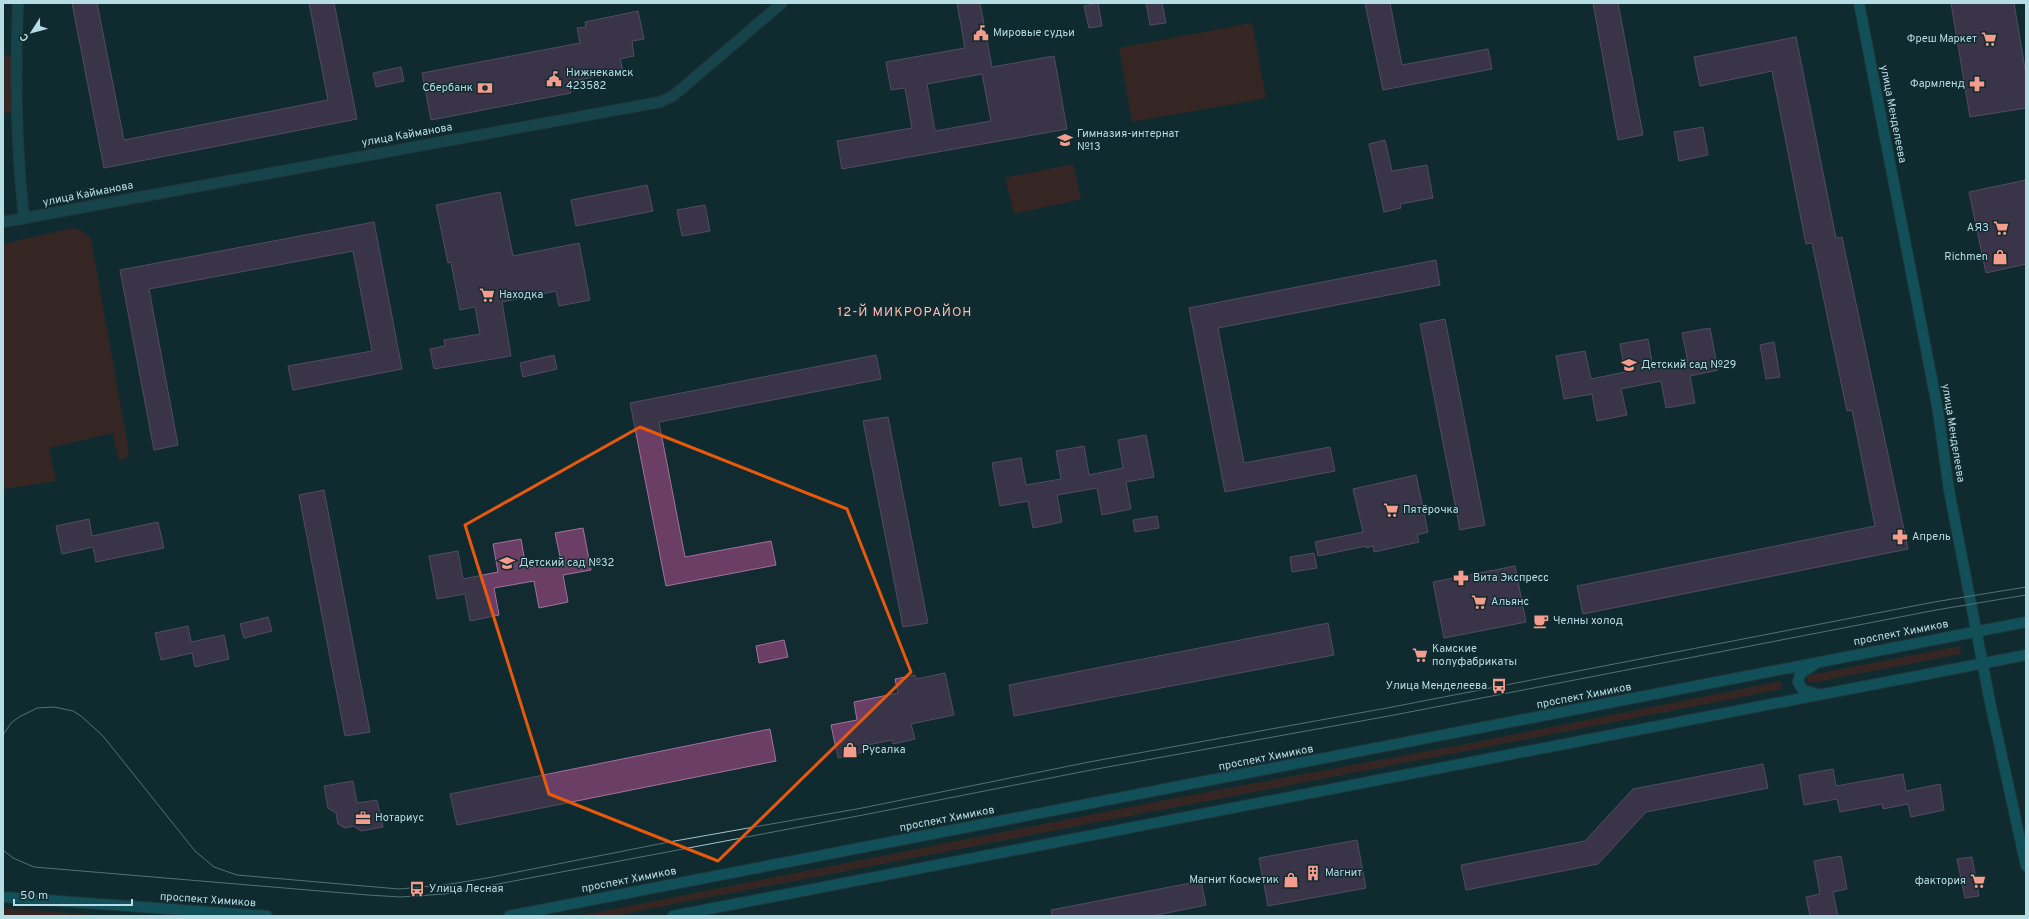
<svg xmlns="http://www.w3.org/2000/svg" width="2029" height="919" font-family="Overpass,sans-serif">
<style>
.green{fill:#641f14}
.building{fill:#6b3f65;stroke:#a2729b;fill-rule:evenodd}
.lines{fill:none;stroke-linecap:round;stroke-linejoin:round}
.minor-casing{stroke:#2f474d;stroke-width:12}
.secondary-casing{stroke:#2f474d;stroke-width:12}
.minor{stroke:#1f616c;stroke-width:10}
.secondary{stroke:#167d8c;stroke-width:10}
.tram{stroke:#a1c5cd;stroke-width:1}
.marked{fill:none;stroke:#e8590c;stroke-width:3;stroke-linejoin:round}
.labels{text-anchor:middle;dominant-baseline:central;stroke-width:3;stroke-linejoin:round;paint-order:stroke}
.poi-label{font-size:11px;fill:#b6dce4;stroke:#112b30;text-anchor:start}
.street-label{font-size:11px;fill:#b6dce4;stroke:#112b30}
.quarter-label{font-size:13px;letter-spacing:1px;fill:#febbae;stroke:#112b30}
</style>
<rect width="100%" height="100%" fill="#112b30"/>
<g class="green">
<path d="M1252 23 1266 98 1132 122 1119 48Z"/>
<path d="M3 55H11L14 112 3 113Z"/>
<path d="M1073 164 1081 199 1014 214 1005 178Z"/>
<path d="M73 228 83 231 91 239 129 453 127 457 119 461 113 433 49 448 56 481 3 489V244Z"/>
<path d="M1960 646 1961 654 1811 683 1808 682 1807 677 1810 675Z"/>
<path d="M1781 681 1782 689C1393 766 1003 840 614 916H578L1170 799 1476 742Z"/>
<path d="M3 908 106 916H3Z"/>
</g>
<g class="building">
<path d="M72 3H97L124 140 328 100 309 3H334L357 119 104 168Z"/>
<path d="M957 3H980L992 67 1054 56 1067 129 842 169 837 141 912 128 905 88 891 90 886 62 965 48ZM982 74 991 121 935 131 927 84Z"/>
<path d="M1098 3 1102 26 1089 28 1084 6Z"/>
<path d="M1146 3H1162L1166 23 1150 25Z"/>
<path d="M1365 3H1390L1402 65 1488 49 1492 69 1383 90Z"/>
<path d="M1593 3H1618L1643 135 1618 140Z"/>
<path d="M1951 3H2014L2026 75V108L1970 117Z"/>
<path d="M638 11 644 39 632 41 634 56 620 59 623 71 569 82 571 93 431 120 422 73 580 43 577 28 586 27 585 22Z"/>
<path d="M1796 37 1836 238 1842 237 1908 549 1583 614 1577 586 1875 526 1852 410 1847 411 1812 243 1806 244 1772 71 1700 86 1694 57Z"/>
<path d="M401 67 404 81 376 87 373 73Z"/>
<path d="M1703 127 1708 155 1679 161 1674 132Z"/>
<path d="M1385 140 1392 171 1427 165 1433 198 1400 204 1401 208 1384 212 1369 144Z"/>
<path d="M2026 180V264L1986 273 1969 192Z"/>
<path d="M647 185 653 211 576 226 571 200Z"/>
<path d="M500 192 513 256 579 243 590 300 559 306 556 291 502 302 511 356 434 369 430 349 445 346 444 340 480 334 475 307 460 310 451 262 448 263 436 205Z"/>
<path d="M705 205 710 231 682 236 677 210Z"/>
<path d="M374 222 402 369 293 390 288 366 372 351 353 251 149 289 178 445 154 450 120 270Z"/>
<path d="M1436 260 1440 285 1218 328 1244 463 1330 447 1335 471 1225 492 1189 308Z"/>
<path d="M1445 319 1485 525 1460 530 1420 324Z"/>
<path d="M1710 328 1718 370 1690 376 1695 403 1666 408 1661 381 1621 389 1627 415 1597 421 1592 394 1564 399 1556 356 1585 351 1591 379 1625 372 1620 344 1648 339 1653 368 1688 362 1682 333Z"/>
<path d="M1774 342 1780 377 1766 379 1760 345Z"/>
<path d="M554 355 557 369 523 377 520 363Z"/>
<path d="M876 355 881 379 659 422 685 557 771 541 776 565 666 586 630 403Z"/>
<path d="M888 417 928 623 903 627 863 421Z"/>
<path d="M1146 435 1154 477 1126 482 1131 509 1102 515 1097 488 1057 495 1062 522 1033 528 1028 501 1000 506 992 463 1021 458 1026 485 1061 479 1056 451 1084 446 1089 475 1123 468 1118 440Z"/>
<path d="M1416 475 1428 532 1417 535 1419 542 1374 552 1373 546 1366 548V546L1318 556 1315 542 1363 532 1353 489Z"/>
<path d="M324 490 370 732 345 736 299 495Z"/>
<path d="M1157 516 1159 528 1135 532 1133 520Z"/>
<path d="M89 519 92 536 158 522 164 548 96 562 93 547 62 554 56 526Z"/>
<path d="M583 528 591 570 563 575 568 602 539 608 534 581 494 588 499 615 470 621 465 594 437 599 429 556 458 551 463 579 498 572 493 544 521 539 526 568 561 561 555 533Z"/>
<path d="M1314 553 1317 568 1292 572 1290 557Z"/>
<path d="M1515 566 1526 622 1444 638 1433 582Z"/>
<path d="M268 617 272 631 244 638 240 624Z"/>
<path d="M1328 623 1334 655 1014 716 1009 685Z"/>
<path d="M188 626 191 642 224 635 229 659 195 667 192 653 161 660 155 633Z"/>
<path d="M784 640 788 657 759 663 756 646Z"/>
<path d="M945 673 954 715 911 724 915 739 893 744 892 740 863 746 864 752 838 758 831 725 857 720 854 702 898 693 895 679 915 675 916 679Z"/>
<path d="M770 729 776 761 457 825 450 794Z"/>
<path d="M1763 764 1768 788 1646 812 1598 864 1466 890 1461 865 1585 841 1633 789Z"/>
<path d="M1833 769 1836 786 1903 774 1906 791 1940 784 1944 810 1911 817 1908 804 1883 809 1882 804 1840 812 1837 799 1804 805 1799 775Z"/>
<path d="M353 781 357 803 377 800 383 827 361 831 354 826 345 828 338 824 336 813 328 808 324 786Z"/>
<path d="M1357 840 1366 888 1268 906 1259 858Z"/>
<path d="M1841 856 1847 889 1833 892 1838 916H1810L1806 897 1820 894 1814 861Z"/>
<path d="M1972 857 1979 896 1965 898 1957 859Z"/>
<path d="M1201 881 1206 905 1152 916H1052L1051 910Z"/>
</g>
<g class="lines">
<g class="minor-casing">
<g id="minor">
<path d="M18 3C15 75 16 147 24 219"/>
<path d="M3 222 660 102 673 96 782 3"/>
</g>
</g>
<g class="secondary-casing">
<g id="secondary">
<path d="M1859 3 1938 411 1949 490 1990 702 2026 866"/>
<path d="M1814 665 1800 674 1798 682 1803 690 1818 694"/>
<path d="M3 897 267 916"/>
<path d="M509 916 2026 622"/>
<path d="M673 916 2026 655"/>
</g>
</g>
<use href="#minor" class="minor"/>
<use href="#secondary" class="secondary"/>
<g class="tram">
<path d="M3 735 11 723 19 717 37 708 54 707 73 711 81 716 103 736 195 851 214 867 237 875 399 889 444 885 487 878 669 842 862 808 1089 762 1387 708 1934 602 2026 587"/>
<path d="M3 850 13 858 34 867 368 895 400 897 445 894 863 815 1091 770 1389 716 1936 610 2026 595"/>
</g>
</g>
<path d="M0 0H2029V919H0ZM640 427 847 509 911 672 718 861 549 794 465 525Z" fill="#112b30" fill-opacity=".55" fill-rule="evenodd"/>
<path class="marked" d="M640 427 847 509 911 672 718 861 549 794 465 525Z"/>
<defs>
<g id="civic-bare" transform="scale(1.2)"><path d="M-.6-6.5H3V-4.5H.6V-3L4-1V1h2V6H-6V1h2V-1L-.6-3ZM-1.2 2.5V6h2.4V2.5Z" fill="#f49d8c" stroke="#112b30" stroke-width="2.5" paint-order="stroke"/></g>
<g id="supermarket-bare" transform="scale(1.2)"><path d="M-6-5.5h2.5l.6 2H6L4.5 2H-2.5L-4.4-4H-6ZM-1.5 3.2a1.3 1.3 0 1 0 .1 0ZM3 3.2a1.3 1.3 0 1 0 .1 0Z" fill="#f49d8c" stroke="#112b30" stroke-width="2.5" paint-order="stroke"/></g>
<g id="pharmacy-bare" transform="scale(1.2)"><path d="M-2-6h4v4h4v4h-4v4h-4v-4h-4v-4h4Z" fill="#f49d8c" stroke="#112b30" stroke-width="2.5" paint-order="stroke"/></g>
<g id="bank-bare" transform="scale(1.2)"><path d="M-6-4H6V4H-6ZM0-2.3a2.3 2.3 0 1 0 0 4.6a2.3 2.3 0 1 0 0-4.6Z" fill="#f49d8c" stroke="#112b30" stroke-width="2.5" paint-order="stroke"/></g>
<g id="school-bare" transform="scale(1.2)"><path d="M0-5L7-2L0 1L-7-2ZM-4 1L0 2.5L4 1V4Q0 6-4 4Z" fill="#f49d8c" stroke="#112b30" stroke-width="2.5" paint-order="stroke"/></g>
<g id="shop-bare" transform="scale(1.2)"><path d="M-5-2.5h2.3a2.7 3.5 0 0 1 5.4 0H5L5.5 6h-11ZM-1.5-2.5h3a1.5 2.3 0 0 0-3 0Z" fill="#f49d8c" stroke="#112b30" stroke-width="2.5" paint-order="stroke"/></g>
<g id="cafe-bare" transform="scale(1.2)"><path d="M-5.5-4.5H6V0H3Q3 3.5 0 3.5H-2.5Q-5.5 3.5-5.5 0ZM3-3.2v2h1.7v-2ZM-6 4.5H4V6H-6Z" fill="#f49d8c" stroke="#112b30" stroke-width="2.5" paint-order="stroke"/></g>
<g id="bus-bare" transform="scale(1.2)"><path d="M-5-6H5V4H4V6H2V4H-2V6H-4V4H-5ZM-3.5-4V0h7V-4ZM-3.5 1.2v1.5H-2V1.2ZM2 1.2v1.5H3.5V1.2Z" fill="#f49d8c" stroke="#112b30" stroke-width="2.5" paint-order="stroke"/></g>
<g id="office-bare" transform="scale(1.2)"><path d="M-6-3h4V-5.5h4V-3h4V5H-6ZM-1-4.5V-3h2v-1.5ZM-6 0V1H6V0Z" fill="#f49d8c" stroke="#112b30" stroke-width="2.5" paint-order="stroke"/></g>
<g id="building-bare" transform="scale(1.2)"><path d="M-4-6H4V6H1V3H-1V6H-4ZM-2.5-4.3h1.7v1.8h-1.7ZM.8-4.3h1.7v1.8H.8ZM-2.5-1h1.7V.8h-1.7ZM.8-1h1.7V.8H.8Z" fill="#f49d8c" stroke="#112b30" stroke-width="2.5" paint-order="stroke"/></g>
</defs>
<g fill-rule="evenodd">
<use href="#civic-bare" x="981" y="33"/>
<use href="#supermarket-bare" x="1989" y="39"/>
<use href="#civic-bare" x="554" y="79"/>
<use href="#pharmacy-bare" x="1977" y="84"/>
<use href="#bank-bare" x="485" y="88"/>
<use href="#school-bare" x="1065" y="140"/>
<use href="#supermarket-bare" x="2001" y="228"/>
<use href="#shop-bare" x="2000" y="257"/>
<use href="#supermarket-bare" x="487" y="295"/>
<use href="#school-bare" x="1629" y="365"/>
<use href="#supermarket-bare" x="1391" y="510"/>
<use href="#pharmacy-bare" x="1900" y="537"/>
<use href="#school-bare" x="507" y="563"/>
<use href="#pharmacy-bare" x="1461" y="578"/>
<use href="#supermarket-bare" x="1479" y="602"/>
<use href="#cafe-bare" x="1541" y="621"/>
<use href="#supermarket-bare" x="1420" y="655"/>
<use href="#bus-bare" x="1499" y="686"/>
<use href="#shop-bare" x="850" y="750"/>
<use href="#office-bare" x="363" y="818"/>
<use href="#building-bare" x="1313" y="873"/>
<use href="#shop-bare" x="1291" y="880"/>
<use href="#supermarket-bare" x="1978" y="881"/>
<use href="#bus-bare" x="417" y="889"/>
</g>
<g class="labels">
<g class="poi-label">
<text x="993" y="33">Мировые судьи</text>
<text x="1977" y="39" text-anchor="end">Фреш Маркет</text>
<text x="566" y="73">Нижнекамск<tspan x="566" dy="13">423582</tspan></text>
<text x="1965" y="84" text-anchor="end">Фармленд</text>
<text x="473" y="88" text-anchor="end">Сбербанк</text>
<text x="1077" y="134">Гимназия-интернат<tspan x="1077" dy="13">№13</tspan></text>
<text x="1989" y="228" text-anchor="end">АЯЗ</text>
<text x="1988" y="257" text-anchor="end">Richmen</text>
<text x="499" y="295">Находка</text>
<text x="1641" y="365">Детский сад №29</text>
<text x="1403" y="510">Пятёрочка</text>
<text x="1912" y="537">Апрель</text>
<text x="519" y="563">Детский сад №32</text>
<text x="1473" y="578">Вита Экспресс</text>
<text x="1491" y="602">Альянс</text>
<text x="1553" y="621">Челны холод</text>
<text x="1432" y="649">Камские<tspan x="1432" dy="13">полуфабрикаты</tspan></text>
<text x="1487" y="686" text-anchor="end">Улица Менделеева</text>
<text x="862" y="750">Русалка</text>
<text x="375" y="818">Нотариус</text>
<text x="1325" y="873">Магнит</text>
<text x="1279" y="880" text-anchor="end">Магнит Косметик</text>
<text x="1966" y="881" text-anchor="end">фактория</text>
<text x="429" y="889">Улица Лесная</text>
</g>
<g class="street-label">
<text transform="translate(1893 114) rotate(79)">улица Менделеева</text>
<text transform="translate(407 135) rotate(-10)">улица Кайманова</text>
<text transform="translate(88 194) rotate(-11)">улица Кайманова</text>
<text transform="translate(1953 433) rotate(81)">улица Менделеева</text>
<text transform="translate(1901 633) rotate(-11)">проспект Химиков</text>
<text transform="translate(1584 696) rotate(-11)">проспект Химиков</text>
<text transform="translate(1266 758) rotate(-11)">проспект Химиков</text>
<text transform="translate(947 819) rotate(-11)">проспект Химиков</text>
<text transform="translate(629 880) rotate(-11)">проспект Химиков</text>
<text transform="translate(208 900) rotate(4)">проспект Химиков</text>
</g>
<g class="quarter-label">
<text x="905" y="313">12-Й МИКРОРАЙОН</text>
</g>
</g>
<rect width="2029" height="919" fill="none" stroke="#b6dce4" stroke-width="8"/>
<g transform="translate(32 32) rotate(234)" stroke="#112b30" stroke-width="3" paint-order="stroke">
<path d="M0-3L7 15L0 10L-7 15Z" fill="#b6dce4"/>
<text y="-6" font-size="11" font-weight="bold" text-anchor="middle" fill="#b6dce4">С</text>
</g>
<path d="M14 899v6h118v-6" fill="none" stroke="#b6dce4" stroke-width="2"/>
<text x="20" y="899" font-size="12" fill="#b6dce4" stroke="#112b30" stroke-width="3" paint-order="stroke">50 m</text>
</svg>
